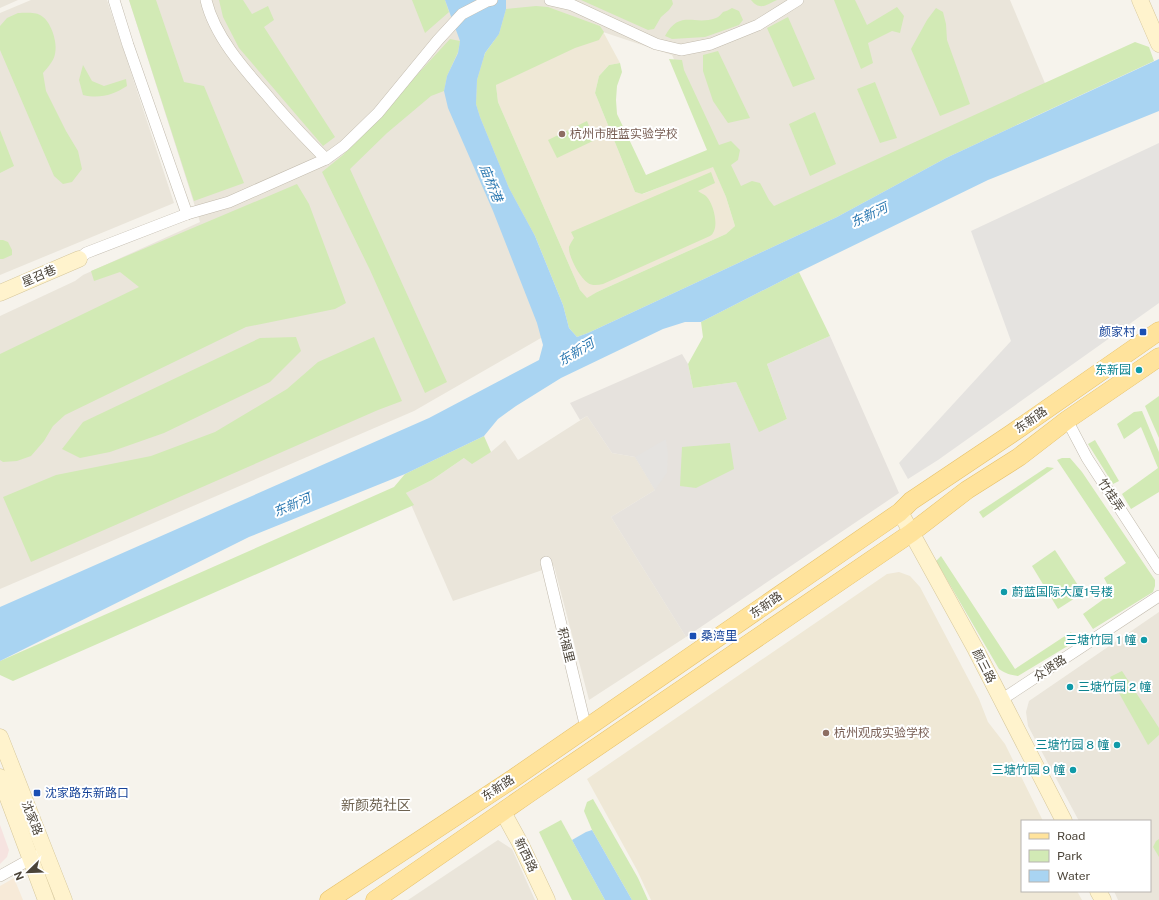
<svg xmlns="http://www.w3.org/2000/svg" width="1159" height="900" font-family="'Public Sans','Noto Sans SC',sans-serif">
<style>
.residential{fill:#eae5da}
.commercial{fill:#f7ead8}
.industrial{fill:#e6e2dd}
.education{fill:#efe8d6}
.medical{fill:#f6e3e0}
.green{fill:#d2eab5}
.parking{fill:#e5e3e0}
.water{fill:#a9d4f2}
.lines{fill:none;stroke-linecap:round;stroke-linejoin:round}
.street-casing{stroke:#c2bbae;stroke-width:12}
.secondary-casing{stroke:#d6c79b;stroke-width:17}
.primary-casing{stroke:#e6c16a;stroke-width:19}
.street{stroke:#fff;stroke-width:11}
.secondary{stroke:#fff3cd;stroke-width:16}
.primary{stroke:#ffe39c;stroke-width:18}
.education-dot{fill:#8d6e63;stroke:#fff;stroke-width:1.5}
.transit-dot{fill:#1a4fb4;stroke:#fff;stroke-width:1.5}
.culture-dot{fill:#0f9aa8;stroke:#fff;stroke-width:1.5}
.labels{text-anchor:middle;dominant-baseline:central;stroke-width:4;stroke-linejoin:round;paint-order:stroke}
.education-label{font-size:12px;fill:#785e54;stroke:#fff;text-anchor:start}
.street-label{font-size:12px;fill:#4b4439;stroke:#fff}
.transit-label{font-size:12px;fill:#164399;stroke:#fff;text-anchor:start}
.culture-label{font-size:12px;fill:#0d838f;stroke:#fff;text-anchor:end}
.water-label{font-size:13px;font-style:italic;fill:#2e7ab2;stroke:#fff}
.quarter-label{font-size:14px;fill:#6e6250;stroke:#fff}
</style>
<rect width="100%" height="100%" fill="#f6f3ec"/>
<g class="residential">
<path d="M0 0H18L0 8Z"/>
<path d="M31 0H107L174 203 0 275V13Z"/>
<path d="M129 0H1010L1047 88 747 218 672 55 597 30 480 42 560 327 414 411 0 589V316L75 281 83 275 200 222Z"/>
<path d="M587 416 612 453 635 457 655 490 611 517 686 637 589 700 554 566 453 601 406 493 432 480 464 458 491 452 505 440 518 460Z"/>
<path d="M1159 612V900H1118L1114 891H1150V821H1079L1028 726 1026 712 1029 701Z"/>
<path d="M498 840 512 849 535 900H408Z"/>
</g>
<path class="commercial" d="M14 878 23 900H0V886Z"/>
<path class="industrial" d="M830 336 899 493 686 637 611 517 655 490 635 457 612 453 587 416 580 420 570 403 682 354 688 364 693 388 736 382 759 431 787 419 767 364Z"/>
<g class="education">
<path d="M548 7 600 26 620 63 609 65 599 76 595 93 635 192 643 194 713 166 726 197 735 226 726 234 597 292 587 299 580 290 498 102 496 85Z"/>
<path d="M899 572 910 576 920 587 979 699 988 722 1005 744 1043 821H1022V891H1077L1082 900H651L637 870 587 779 887 574Z"/>
</g>
<path class="medical" d="M0 825 9 850 7 857 0 864Z"/>
<g class="green">
<path d="M129 0H156L184 82 204 86 244 183 194 201Z"/>
<path d="M219 0H243L252 14 268 6 274 20 264 27 335 137 323 146 239 48 223 17Z"/>
<path d="M412 0H445L449 12 425 33Z"/>
<path d="M581 0H672L673 4 669 10 661 17 654 29 648 30Z"/>
<path d="M751 0H777C766 5 760 11 751 0Z"/>
<path d="M834 0H855L867 25 897 7 904 16 900 33 892 31 868 43 873 63 861 69Z"/>
<path d="M536 6 548 7 600 26 604 32 599 40 575 48 496 85 498 102 580 290 587 298 597 292 726 234 735 226 726 197 713 167 642 194 635 192 595 93 599 76 609 65 620 63 622 72 617 86 616 100 617 114 646 175 707 150 669 59 682 60 684 70 719 145 731 141 740 150 738 160 731 165 741 186 752 181 760 183 769 200 774 206 1135 42 1149 47 1154 61 946 158 837 217 588 333 577 337 569 328 563 305 535 236 509 188 480 117 476 104 477 80 485 53 499 34 506 9Z"/>
<path d="M732 8 739 11 743 20 739 25 705 37 672 39 665 36C680 9 694 26 716 18 719 17 721 14 723 12 726 11 729 10 732 8Z"/>
<path d="M936 8 943 12 946 24 947 40 970 104 940 116 911 49 927 20Z"/>
<path d="M18 13C24 13 35 12 40 15 51 20 58 43 55 54 54 61 47 68 43 73L46 91 66 131 78 151 82 169 72 182 63 184 54 176 0 50V26L7 18Z"/>
<path d="M788 17 815 79 793 87 767 28Z"/>
<path d="M450 39 460 41 458 52 447 76 444 91 431 96 387 133 350 169 447 382 425 393 370 270 322 172 343 155Z"/>
<path d="M718 51 750 118 728 123 713 101 703 71V55Z"/>
<path d="M83 65 92 81 104 86 126 79 127 86C113 95 100 99 83 95L79 80Z"/>
<path d="M875 82 897 138 880 143 857 89Z"/>
<path d="M815 112 836 164 810 176 789 124Z"/>
<path d="M587 121 595 140 557 158 548 140Z"/>
<path d="M0 130 14 166 0 173Z"/>
<path d="M711 172 715 183 698 191C700 193 704 194 706 196 713 203 718 222 714 231 713 233 712 235 710 236L603 284C598 285 592 286 588 283 580 278 568 256 569 247 570 244 572 241 574 238L571 232Z"/>
<path d="M297 184 309 204 346 303 335 309 246 327 65 415 53 426 44 441 31 456 17 461 3 462 0 460V354L139 287 120 272 94 281 91 271Z"/>
<path d="M0 240H3L8 242 12 250V255L3 259H0Z"/>
<path d="M799 272 830 336 767 364 787 419 759 432 736 382 693 388 688 364 703 337 701 322Z"/>
<path d="M296 337 301 351 270 382 164 433 110 452 80 458 62 449 83 422 260 338Z"/>
<path d="M374 337 402 401 378 410 31 562 3 497 56 475 151 456 215 432 287 389 318 362Z"/>
<path d="M1159 396V438L1145 406Z"/>
<path d="M1142 411 1159 452V492L1131 509 1122 494 1158 468 1141 427 1124 439 1117 424 1134 412Z"/>
<path d="M484 436 491 452 472 464 464 458 432 480 406 493 414 505 13 681 0 675V661L394 487 405 474Z"/>
<path d="M1095 440 1119 481 1113 484 1088 444Z"/>
<path d="M730 443 734 469 696 488 680 486 682 447Z"/>
<path d="M1062 458H1070L1082 472 1155 580V586L1153 592 1093 629 1083 614 1112 593 1104 578 1126 563 1057 460Z"/>
<path d="M1047 467 1054 468 983 518 979 512Z"/>
<path d="M1055 550 1083 593 1058 609 1032 566Z"/>
<path d="M941 556 1015 669 1071 632 1076 641 1018 676C1010 675 1005 673 999 669L936 561Z"/>
<path d="M1122 671 1159 728V735L1148 745 1110 677Z"/>
<path d="M593 799 638 878 648 900H632L592 830 584 811 587 802Z"/>
<path d="M561 820 605 900H572L539 832Z"/>
<path d="M1159 839V857L1153 847 1156 841Z"/>
</g>
<g class="parking">
<path d="M1159 143V303L938 460 908 479 899 463 1011 341 971 231Z"/>
<path d="M666 439 668 454 667 473 655 490 635 457Z"/>
</g>
<g class="water">
<path d="M445 0H506V9L499 34 485 53 477 80 476 104 480 117 509 188 535 236 563 305 569 328 577 337 588 333 837 217 946 158 1159 59V111L988 180 799 272 701 322H685L663 329 561 378 516 406 498 419 484 436 405 474 249 537 0 661V607L429 418 539 360 543 345 537 323 493 211 448 108 444 91 447 76 458 53 460 41Z"/>
<path d="M592 830 632 900H605L572 840 586 832Z"/>
</g>
<g class="lines">
<g class="street-casing">
<g id="street">
<path d="M114 0 128 45 187 214"/>
<path d="M206 0C214 35 243 68 266 94 285 117 305 138 326 159"/>
<path d="M550 0 572 5 656 44 681 50 711 44 758 25 798 0"/>
<path d="M79 259 86 253 187 214 229 202 326 159 344 146 378 113 438 40 462 14 487 1 492 0"/>
<path d="M1067 420 1087 458 1159 569"/>
<path d="M546 562 586 728"/>
<path d="M1001 700 1159 596"/>
<path d="M0 876 36 856"/>
</g>
</g>
<g class="secondary-casing">
<g id="secondary">
<path d="M1140 0 1159 44"/>
<path d="M0 293 79 259"/>
<path d="M900 512 976 650 1064 821"/>
<path d="M0 737 64 900"/>
<path d="M0 777 46 900"/>
<path d="M503 812 520 843 547 900"/>
<path d="M1098 891 1103 900"/>
</g>
</g>
<g class="primary-casing">
<g id="primary">
<path d="M329 900 511 780 900 512 911 501 1011 434 1159 331"/>
<path d="M375 900 528 794 911 533 967 490 1019 457 1067 420 1159 357"/>
</g>
</g>
<use href="#street" class="street"/>
<use href="#secondary" class="secondary"/>
<use href="#primary" class="primary"/>
</g>
<g class="education-dot">
<circle cx="562" cy="134" r="4"/>
<circle cx="826" cy="733" r="4"/>
</g>
<g class="transit-dot">
<rect x="1139" y="328" width="8" height="8" rx="2"/>
<rect x="689" y="632" width="8" height="8" rx="2"/>
<rect x="33" y="789" width="8" height="8" rx="2"/>
</g>
<g class="culture-dot">
<circle cx="1139" cy="370" r="4"/>
<circle cx="1004" cy="592" r="4"/>
<circle cx="1144" cy="640" r="4"/>
<circle cx="1070" cy="687" r="4"/>
<circle cx="1117" cy="745" r="4"/>
<circle cx="1073" cy="770" r="4"/>
</g>
<g class="labels">
<g class="education-label">
<text x="570" y="134">杭州市胜蓝实验学校</text>
<text x="834" y="733">杭州观成实验学校</text>
</g>
<g class="street-label">
<text transform="translate(39 276) rotate(-23)">星召巷</text>
<text transform="translate(1031 420) rotate(-35)">东新路</text>
<text transform="translate(1111 495) rotate(57)">竹桂弄</text>
<text transform="translate(766 605) rotate(-35)">东新路</text>
<text transform="translate(566 645) rotate(76)">积福里</text>
<text transform="translate(984 666) rotate(63)">颜三路</text>
<text transform="translate(1050 668) rotate(-33)">众贤路</text>
<text transform="translate(498 788) rotate(-33)">东新路</text>
<text transform="translate(32 818) rotate(69)">沈家路</text>
<text transform="translate(526 855) rotate(64)">新西路</text>
</g>
<g class="transit-label">
<text x="1135" y="332" text-anchor="end">颜家村</text>
<text x="701" y="636">桑湾里</text>
<text x="45" y="793">沈家路东新路口</text>
</g>
<g class="culture-label">
<text x="1131" y="370">东新园</text>
<text x="1012" y="592" text-anchor="start">蔚蓝国际大厦1号楼</text>
<text x="1136" y="640">三塘竹园 1 幢</text>
<text x="1078" y="687" text-anchor="start">三塘竹园 2 幢</text>
<text x="1109" y="745">三塘竹园 8 幢</text>
<text x="1065" y="770">三塘竹园 9 幢</text>
</g>
<g class="water-label">
<text transform="translate(491 183) rotate(68)">庙桥港</text>
<text transform="translate(869 215) rotate(-25)">东新河</text>
<text transform="translate(576 352) rotate(-31)">东新河</text>
<text transform="translate(292 505) rotate(-23)">东新河</text>
</g>
<g class="quarter-label">
<text x="376" y="805">新颜苑社区</text>
</g>
</g>
<rect x="1021" y="820" width="130" height="72" fill="#ffffff" stroke="#b7b4b0"/>
<rect x="1029" y="833" width="20" height="6" fill="#ffe39c" stroke="#b7b4b0"/>
<text x="1057" y="840" font-size="12" fill="#4b4439">Road</text>
<rect x="1029" y="850" width="20" height="12" fill="#d2eab5" stroke="#b7b4b0"/>
<text x="1057" y="860" font-size="12" fill="#4b4439">Park</text>
<rect x="1029" y="870" width="20" height="12" fill="#a9d4f2" stroke="#b7b4b0"/>
<text x="1057" y="880" font-size="12" fill="#4b4439">Water</text>
<g transform="translate(28 872) rotate(247)" stroke="#ffffff" stroke-width="3" paint-order="stroke">
<path d="M0-3L7 15L0 10L-7 15Z" fill="#4b4439"/>
<text y="-6" font-size="11" font-weight="bold" text-anchor="middle" fill="#4b4439">N</text>
</g>
</svg>
